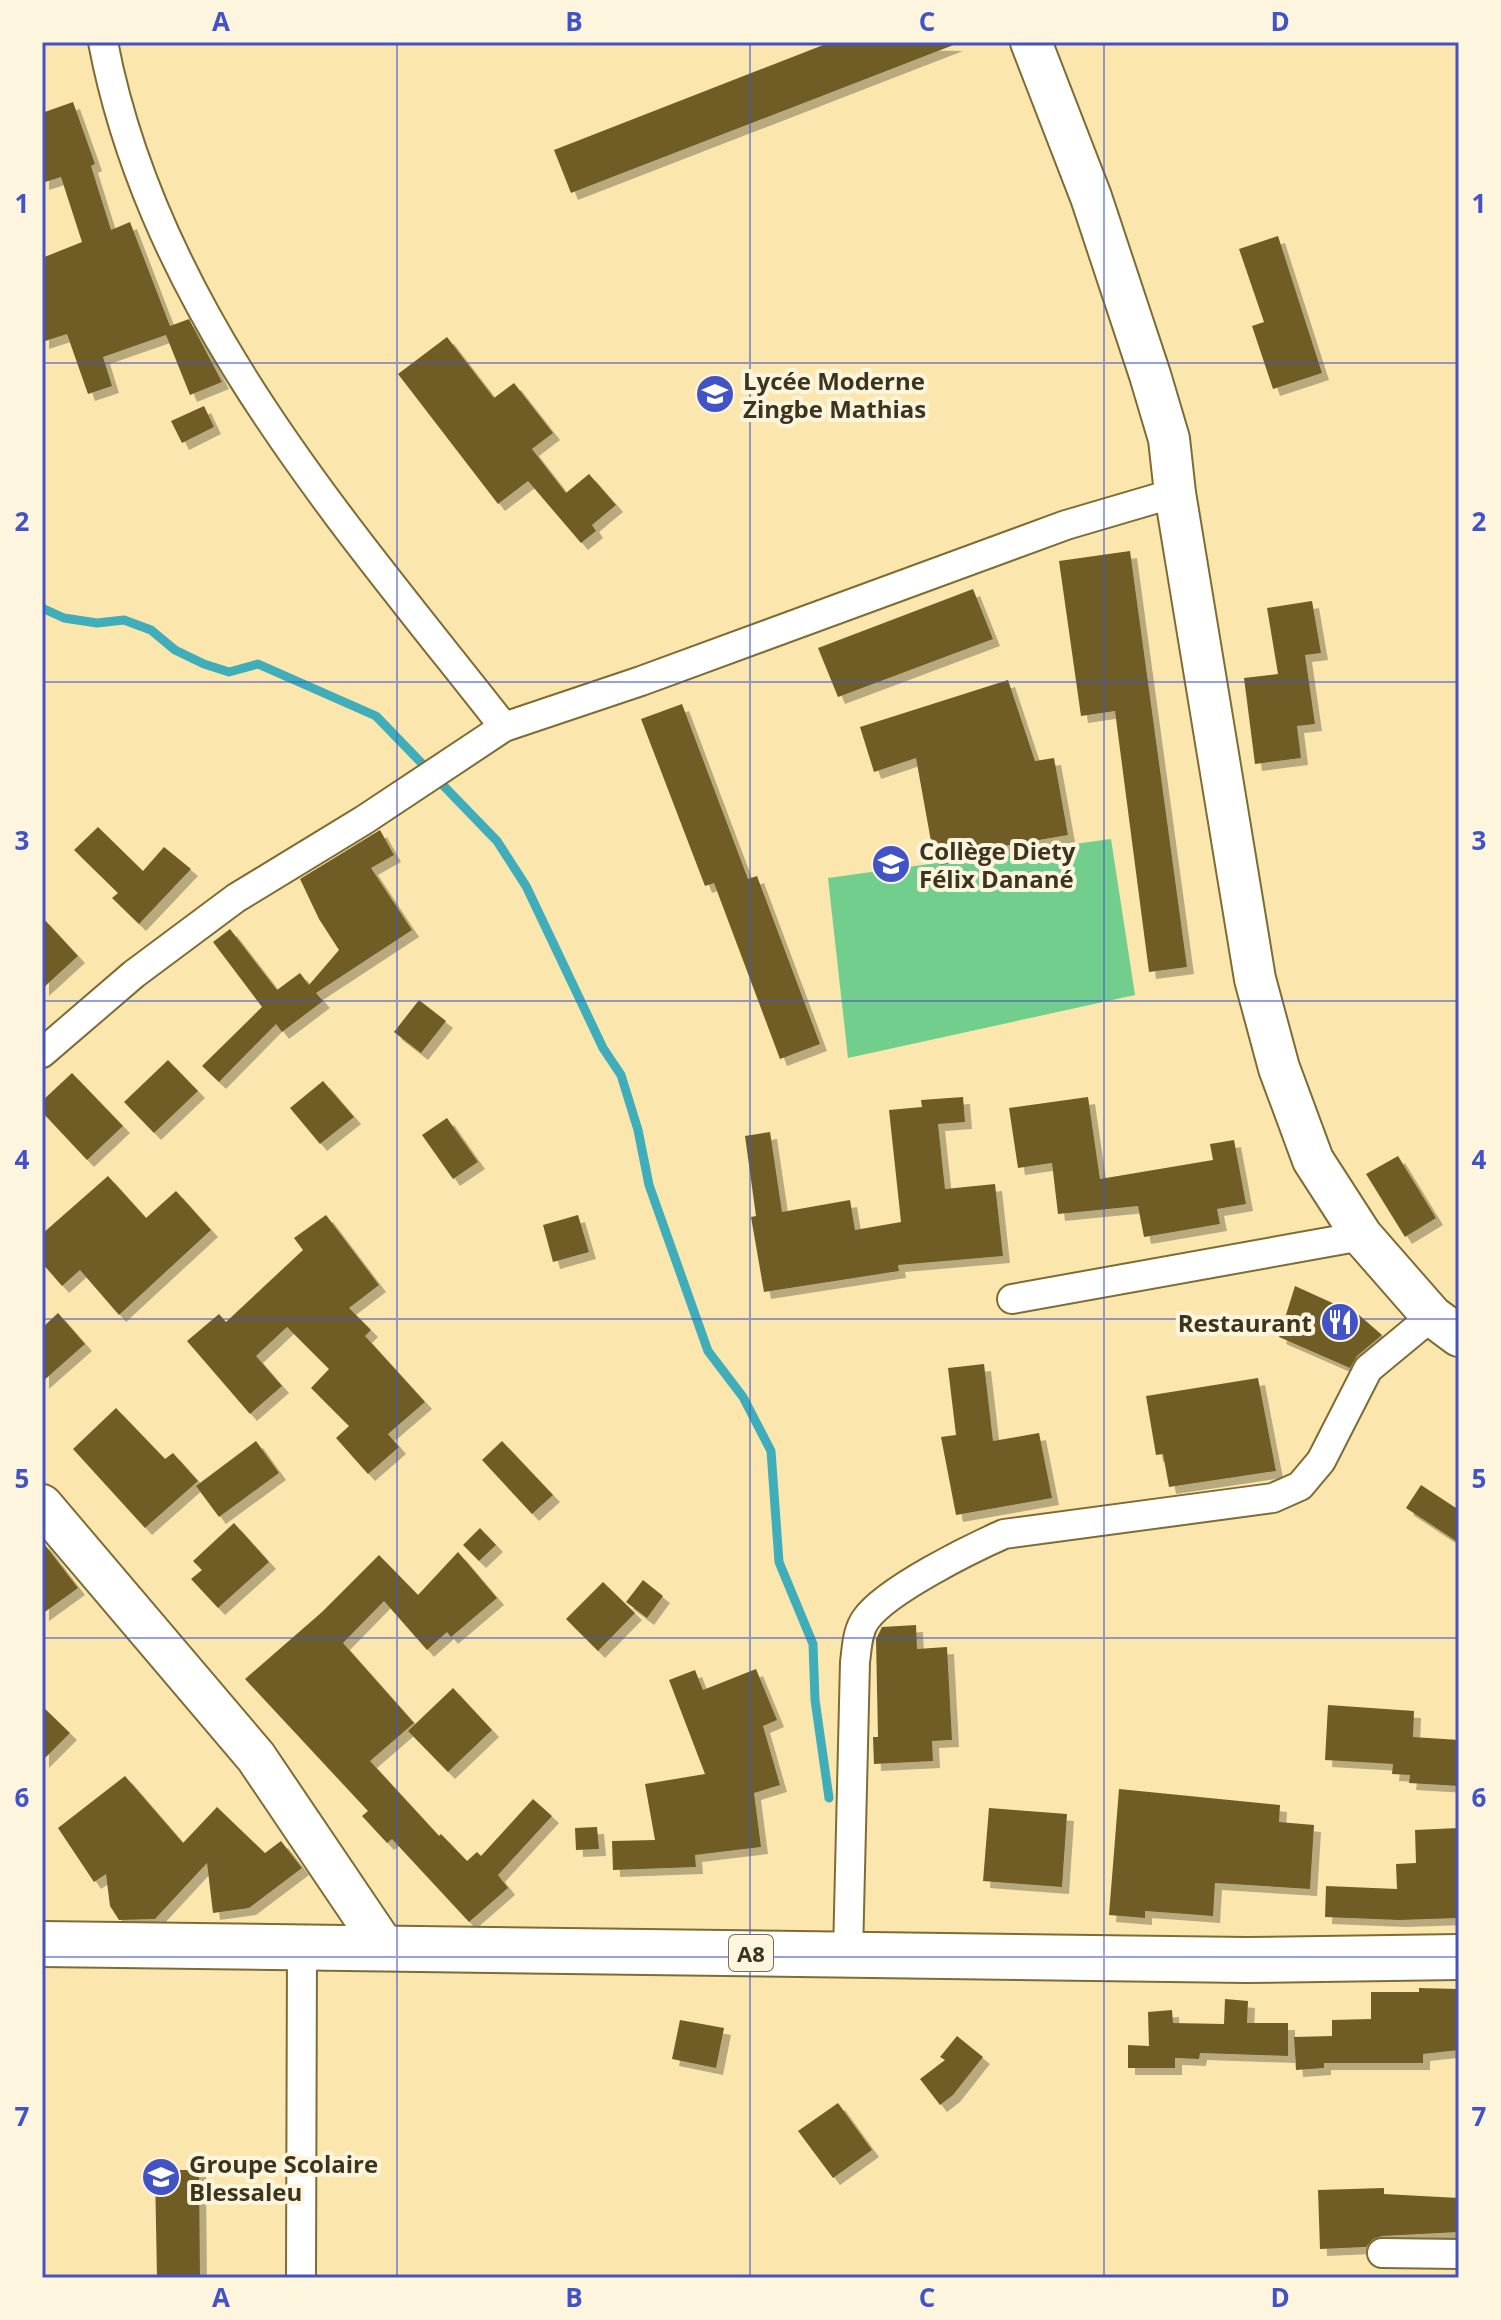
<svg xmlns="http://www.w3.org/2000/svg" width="1501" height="2320" font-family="'Open Sans',sans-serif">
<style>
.green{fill:#72ce8c}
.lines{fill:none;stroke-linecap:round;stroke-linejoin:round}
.stream{stroke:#40aeba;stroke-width:9}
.building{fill:#6f5d26;filter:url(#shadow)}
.street-casing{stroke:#7d6c34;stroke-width:32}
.secondary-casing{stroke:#7d6c34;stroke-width:44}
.primary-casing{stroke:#7d6c34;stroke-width:48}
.street{stroke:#fff;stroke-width:28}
.secondary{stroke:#fff;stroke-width:40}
.primary{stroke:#fff;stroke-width:44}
.grid{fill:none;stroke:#4253c7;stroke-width:2;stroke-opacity:0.55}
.labels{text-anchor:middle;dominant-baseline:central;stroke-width:8;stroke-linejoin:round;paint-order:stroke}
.shield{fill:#fdf5de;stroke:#766e57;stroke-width:2}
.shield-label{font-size:22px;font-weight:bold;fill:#3c341d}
.poi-label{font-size:24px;font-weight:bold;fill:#3c341d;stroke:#fdf5de;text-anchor:start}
.neatline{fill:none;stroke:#4253c7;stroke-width:3}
.grid-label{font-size:26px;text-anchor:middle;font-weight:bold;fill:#4253c7}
</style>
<defs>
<filter id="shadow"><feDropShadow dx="7" dy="7" stdDeviation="0" flood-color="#0004"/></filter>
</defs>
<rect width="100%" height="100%" fill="#fbe7ad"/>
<path class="green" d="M1111 839 1135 995 848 1058 828 878Z"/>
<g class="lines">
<path class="stream" d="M42 608 64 618 97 623 124 620 151 630 175 650 204 664 229 672 258 664 376 716 497 841 526 886 603 1048 621 1075 638 1130 649 1185 708 1351 743 1397 771 1451 779 1562 813 1644 815 1700 829 1798"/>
</g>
<g class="building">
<path d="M831 42 956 44 571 193 554 150Z"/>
<path d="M73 102 95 164 91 166 111 230 130 222 170 326 189 319 222 382 190 395 166 335 103 357 112 386 88 394 67 334 42 342V258L82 242 61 177 42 183V113Z"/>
<path d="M1278 236 1322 373 1273 389 1252 326 1264 322 1239 249Z"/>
<path d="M447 337 494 398 514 383 553 433 532 449 566 493 589 474 616 505 592 525 596 531 581 543 528 481 498 504 398 374Z"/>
<path d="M204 406 214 427 182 443 171 421Z"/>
<path d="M1130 551 1187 967 1149 972 1115 711 1081 716 1059 561Z"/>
<path d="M973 589 993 639 838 697 818 648Z"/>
<path d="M1312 601 1321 653 1305 655 1315 724 1297 726 1301 758 1255 764 1244 678 1278 674 1267 608Z"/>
<path d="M1008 680 1035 761 1054 758 1068 835 934 858 916 758 874 772 860 727Z"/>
<path d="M682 704 748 879 757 876 820 1044 780 1059 714 883 705 886 641 719Z"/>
<path d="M98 827 143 871 164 847 191 869 139 924 112 898 118 893 74 850Z"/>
<path d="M380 830 394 855 371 868 412 930 316 993 323 1001 282 1032 276 1024 219 1082 202 1066 262 1007 213 942 230 929 277 990 300 973 309 985 339 950 319 919 300 879Z"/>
<path d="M42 917 78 956 42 989Z"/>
<path d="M419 1000 446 1021 421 1053 394 1032Z"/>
<path d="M168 1060 198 1091 154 1133 124 1102Z"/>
<path d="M72 1073 123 1126 87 1160 42 1112V1101Z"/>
<path d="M323 1081 354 1117 320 1144 290 1108Z"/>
<path d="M963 1097 965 1122 938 1124 945 1189 995 1184 1003 1256 898 1265 899 1271 764 1292 751 1217 756 1216 745 1136 770 1132 782 1212 850 1200 855 1230 901 1222 889 1110 922 1107 921 1100Z"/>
<path d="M1088 1097 1100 1179 1213 1160 1210 1144 1234 1140 1246 1204 1217 1209 1220 1224 1144 1237 1138 1206 1058 1214 1052 1163 1018 1168 1009 1108Z"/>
<path d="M447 1118 478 1162 453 1179 422 1135Z"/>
<path d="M1398 1156 1436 1218 1405 1237 1366 1174Z"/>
<path d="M108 1176 146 1218 176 1191 211 1230 119 1315 80 1270 62 1286 42 1263V1234Z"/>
<path d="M326 1215 379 1285 349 1308 371 1330 365 1336 425 1402 388 1434 399 1447 368 1474 336 1438 349 1426 311 1388 329 1369 287 1327 256 1356 282 1386 250 1414 187 1341 219 1314 226 1322 303 1250 294 1238Z"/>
<path d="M578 1215 589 1252 553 1262 543 1225Z"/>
<path d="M1295 1286 1359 1315 1382 1335 1357 1356 1350 1368 1279 1337Z"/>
<path d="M58 1313 85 1344 42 1382V1328Z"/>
<path d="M984 1364 993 1441 1039 1433 1052 1498 956 1515 941 1437 956 1435 948 1368Z"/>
<path d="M1258 1378 1276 1471 1169 1487 1163 1454 1156 1455 1146 1396Z"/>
<path d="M116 1408 165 1459 173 1453 198 1481 145 1528 73 1449Z"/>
<path d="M256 1441 279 1473 219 1517 196 1486Z"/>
<path d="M502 1441 553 1495 532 1514 482 1460Z"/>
<path d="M1421 1485 1459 1510V1543L1406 1508Z"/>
<path d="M234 1523 269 1562 218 1608 191 1579 202 1570 193 1561Z"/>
<path d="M480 1528 496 1545 479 1561 463 1545Z"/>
<path d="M42 1541 78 1588 42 1614Z"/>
<path d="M458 1552 497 1598 451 1637 447 1632 427 1650 384 1601 343 1643 414 1723 370 1761 439 1836 441 1834 467 1861 477 1852 481 1856 533 1799 552 1816 498 1875 508 1888 469 1922 392 1839 387 1843 362 1816 368 1811 245 1679 322 1612 379 1555 418 1595Z"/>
<path d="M643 1580 663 1596 647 1618 626 1602Z"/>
<path d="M603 1582 635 1613 598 1651 566 1619Z"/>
<path d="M916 1625 917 1649 947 1647 952 1740 932 1741 933 1761 874 1764 873 1737H878L876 1639 882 1627Z"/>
<path d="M756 1669 777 1720 763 1726 780 1785 754 1793 761 1847 695 1855 696 1867 613 1870 612 1841 655 1840 645 1784 705 1774 669 1680 695 1670 703 1690Z"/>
<path d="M453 1688 492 1730 448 1772 408 1731Z"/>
<path d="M1328 1705 1414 1711 1413 1737 1459 1740V1786L1409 1783 1410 1775 1392 1774 1393 1764 1325 1760Z"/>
<path d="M42 1706 70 1733 42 1761Z"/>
<path d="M125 1776 183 1843 217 1807 265 1853 281 1841 302 1868 249 1908 213 1913 207 1863 155 1919 119 1920 110 1906 106 1874 94 1882 58 1828Z"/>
<path d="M1119 1789 1280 1805 1279 1822 1314 1825 1310 1889 1215 1883 1213 1916 1145 1911V1918L1109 1915Z"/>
<path d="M989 1808 1067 1814 1062 1887 983 1881Z"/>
<path d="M597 1827 599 1849 576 1850 575 1828Z"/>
<path d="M1459 1828V1918L1399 1920 1325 1917 1326 1886 1397 1889 1396 1864 1416 1863 1415 1830Z"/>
<path d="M1419 1988 1459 1989V2050L1423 2054V2063H1324V2068L1296 2070 1294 2037 1332 2036V2020L1371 2019V1992H1419Z"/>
<path d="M1225 1999 1248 2001 1247 2023H1288V2056L1200 2053 1199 2059 1175 2058V2068H1128V2045L1149 2046 1148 2012 1172 2010 1173 2023 1224 2024Z"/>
<path d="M680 2020 724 2028 716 2068 672 2059Z"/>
<path d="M957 2036 983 2057 953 2095 940 2105 920 2079 945 2060 940 2057Z"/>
<path d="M838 2103 872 2150 833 2178 798 2131Z"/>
<path d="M155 2170H199L200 2278H157Z"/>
<path d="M1384 2188V2194L1459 2198V2232L1382 2236 1373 2239 1366 2247 1320 2249 1318 2190Z"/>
</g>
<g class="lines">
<g class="street-casing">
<g id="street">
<path d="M103 42C154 310 341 519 504 727"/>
<path d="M42 1053 134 974 236 898 364 820 504 727 641 681 1066 525 1175 493"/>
<path d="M1012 1299 1362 1236"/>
<path d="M848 1954 855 1662C857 1648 857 1631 866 1619 887 1590 970 1549 1004 1534L1273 1498 1300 1486 1321 1461 1368 1369 1432 1316"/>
<path d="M1382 2253 1459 2254"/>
<path d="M301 2278 302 1947"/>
</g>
</g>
<g class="secondary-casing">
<g id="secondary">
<path d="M1031 42 1091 197 1150 375 1169 439 1175 493 1255 979 1279 1068 1313 1160 1362 1236 1432 1316 1459 1336"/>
<path d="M42 1505 256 1757 385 1948"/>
</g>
</g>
<g class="primary-casing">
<path id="primary" d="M42 1944 1246 1960 1459 1957"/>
</g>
<use href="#street" class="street"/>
<use href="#secondary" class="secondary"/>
<use href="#primary" class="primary"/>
</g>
<path class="grid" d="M397 42V2278M750 42V2278M1104 42V2278M42 363H1459M42 682H1459M42 1001H1459M42 1319H1459M42 1638H1459M42 1957H1459"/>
<defs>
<g id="school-disc" transform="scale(2)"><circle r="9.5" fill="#4253c7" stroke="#fdf5de"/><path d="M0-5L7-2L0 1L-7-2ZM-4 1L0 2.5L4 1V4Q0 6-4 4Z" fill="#fff"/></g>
<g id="restaurant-disc" transform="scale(2)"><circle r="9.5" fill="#4253c7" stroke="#fdf5de"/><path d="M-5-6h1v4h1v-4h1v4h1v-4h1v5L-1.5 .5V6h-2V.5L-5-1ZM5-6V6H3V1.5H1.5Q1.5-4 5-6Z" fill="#fff"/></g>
</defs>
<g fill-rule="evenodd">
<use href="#school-disc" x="715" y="394"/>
<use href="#school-disc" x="891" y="864"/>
<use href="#restaurant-disc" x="1340" y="1322"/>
<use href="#school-disc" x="161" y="2177"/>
</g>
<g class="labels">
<rect class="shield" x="729" y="1935" width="44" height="36" rx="6"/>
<g class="shield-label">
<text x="751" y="1953">A8</text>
</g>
<g class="poi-label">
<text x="743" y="380">Lycée Moderne<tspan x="743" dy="28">Zingbe Mathias</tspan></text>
<text x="919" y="850">Collège Diety<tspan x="919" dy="28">Félix Danané</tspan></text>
<text x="1312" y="1322" text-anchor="end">Restaurant</text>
<text x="189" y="2163">Groupe Scolaire<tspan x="189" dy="28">Blessaleu</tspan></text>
</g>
</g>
<rect width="1501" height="2320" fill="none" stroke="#fdf5de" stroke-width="88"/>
<rect x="44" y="44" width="1413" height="2232" class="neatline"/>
<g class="grid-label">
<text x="221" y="31">A</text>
<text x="574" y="31">B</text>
<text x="927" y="31">C</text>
<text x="1280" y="31">D</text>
<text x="22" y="213">1</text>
<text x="1479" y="213">1</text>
<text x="22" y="531">2</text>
<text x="1479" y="531">2</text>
<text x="22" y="850">3</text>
<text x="1479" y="850">3</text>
<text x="22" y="1169">4</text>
<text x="1479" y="1169">4</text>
<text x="22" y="1488">5</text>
<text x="1479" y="1488">5</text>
<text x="22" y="1807">6</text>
<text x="1479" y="1807">6</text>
<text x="22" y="2126">7</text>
<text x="1479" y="2126">7</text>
<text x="221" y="2307">A</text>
<text x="574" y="2307">B</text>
<text x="927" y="2307">C</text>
<text x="1280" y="2307">D</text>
</g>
</svg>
